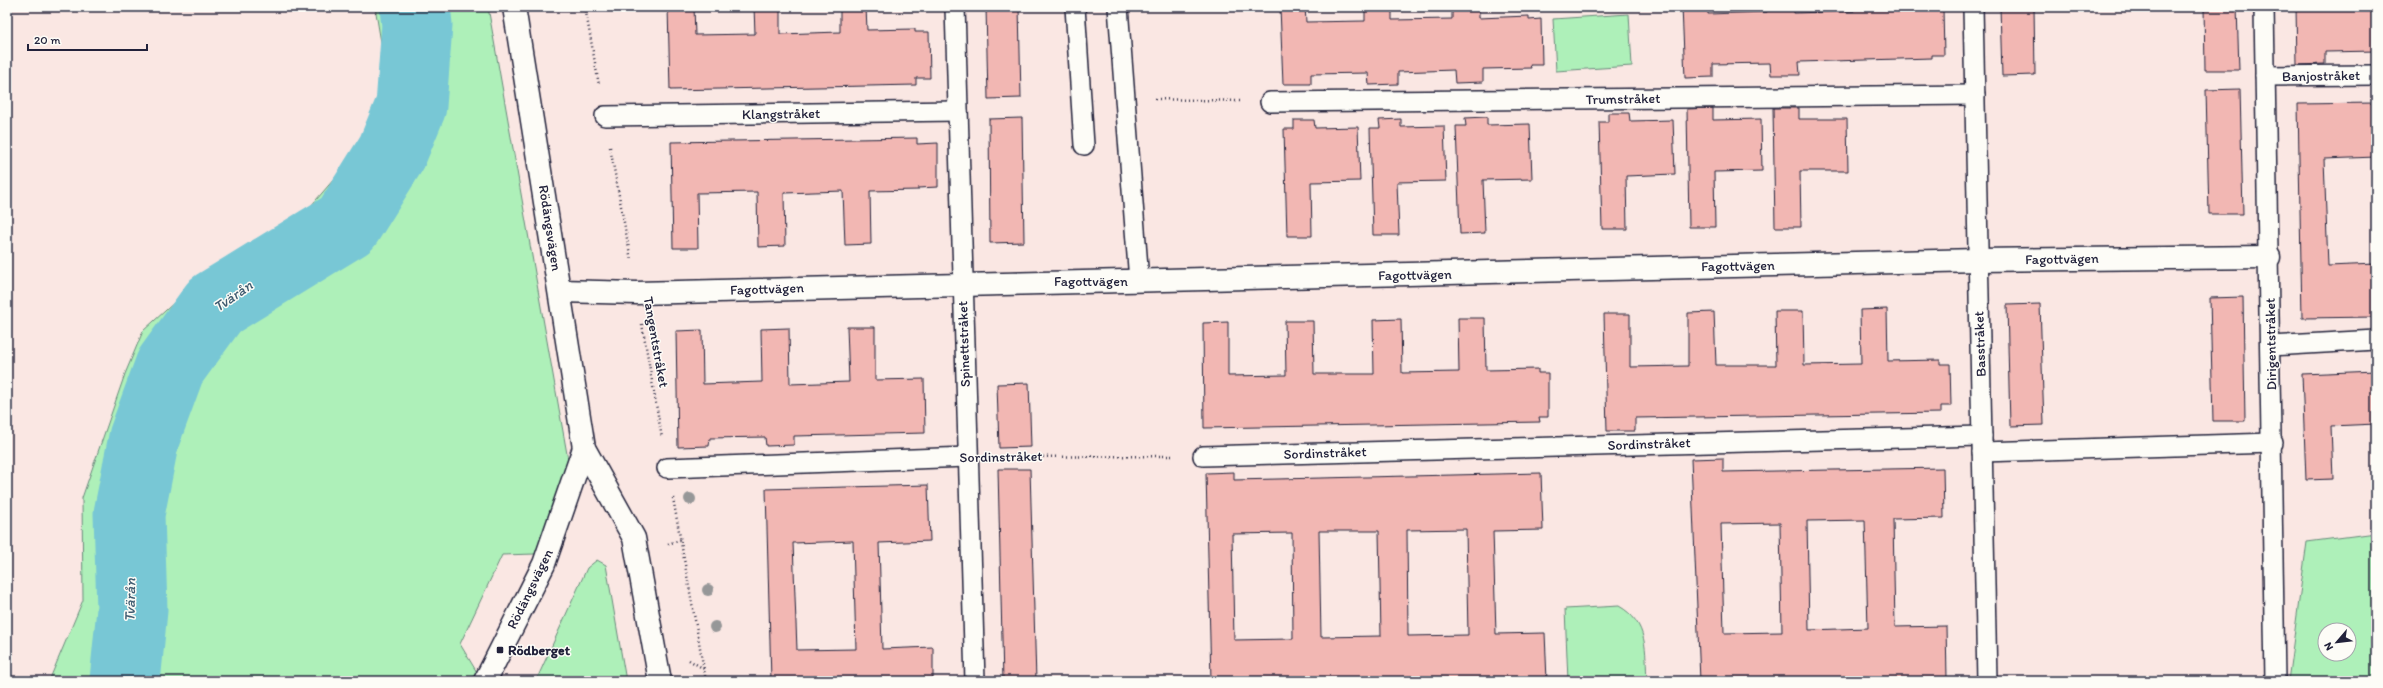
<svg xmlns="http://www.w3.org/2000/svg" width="2383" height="688" font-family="Itim,sans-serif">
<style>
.green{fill:#aef0b9;stroke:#68897a;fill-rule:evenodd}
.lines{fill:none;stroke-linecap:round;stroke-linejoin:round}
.river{stroke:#78c7d5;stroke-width:71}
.building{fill:#f2b7b3;stroke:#22223b;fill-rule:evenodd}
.service-casing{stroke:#22223b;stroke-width:22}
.minor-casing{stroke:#22223b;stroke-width:25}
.path{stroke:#22223b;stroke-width:2.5;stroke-dasharray:1 3;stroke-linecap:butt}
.service{stroke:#fdfcf7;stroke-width:19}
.minor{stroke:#fdfcf7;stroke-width:22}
.tree{fill:#969798}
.poi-dot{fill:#22223b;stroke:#fdfcf7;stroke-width:1.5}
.labels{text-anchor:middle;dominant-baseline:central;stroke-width:3;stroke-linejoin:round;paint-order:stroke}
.street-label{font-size:14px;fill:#22223b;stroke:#fdfcf7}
.poi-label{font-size:14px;font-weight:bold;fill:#22223b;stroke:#fdfcf7;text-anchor:start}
.water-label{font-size:15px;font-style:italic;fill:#405c71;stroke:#fdfcf7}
</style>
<rect width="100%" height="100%" fill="#fae7e3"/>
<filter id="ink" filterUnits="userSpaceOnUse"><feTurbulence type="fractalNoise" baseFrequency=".025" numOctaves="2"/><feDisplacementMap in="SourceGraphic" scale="8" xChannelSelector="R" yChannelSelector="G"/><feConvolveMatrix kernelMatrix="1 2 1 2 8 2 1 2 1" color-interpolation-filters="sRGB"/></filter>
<g filter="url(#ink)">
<g class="green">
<path d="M375 7H488L570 471 535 554 502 555 460 644 478 674 471 681H49L83 600 82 498 125 374 143 331 210 270 304 214 371 136 384 60Z"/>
<path d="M1629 14 1632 66 1556 71 1553 19Z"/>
<path d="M2376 533V681H2288L2307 542ZM2325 630H2349V654H2325Z"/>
<path d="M597 560 606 565 626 681H536L587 568Z"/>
<path d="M1619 606C1649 623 1645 651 1647 681H1568L1565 609Z"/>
</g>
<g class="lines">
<path class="river" d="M125 681 132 610 129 514 144 438 170 367 215 305 347 224 392 152 411 106 417 25 415 7"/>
</g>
<g class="building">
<path d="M668 7H694L695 35 755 34 754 7H780V34L840 32V7H866L867 30 915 29V32H929L930 78H916V85L670 90Z"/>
<path d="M986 7H1019L1021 98 988 99Z"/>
<path d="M1280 7H1305L1306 22 1365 21V7H1392V20L1452 19V7H1479V18L1529 16V20L1541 19 1542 65H1530L1531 68 1483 69V82L1455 83 1454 70 1398 72V84L1369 85 1368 73 1311 74V84H1283Z"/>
<path d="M1682 7H1708V14L1767 12V7H1794V13L1854 11V7H1931V10L1943 9 1944 55H1932V58L1799 62 1800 75H1771L1770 63 1713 64V77L1685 78Z"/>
<path d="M2000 7H2034L2035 75 2002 76Z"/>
<path d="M2204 7H2237L2239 70H2205Z"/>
<path d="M2296 7H2376V51L2325 52V64L2297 65Z"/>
<path d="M2240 89 2243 214H2209L2206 90Z"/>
<path d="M2376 103V157L2324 159 2328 266 2376 264V317L2302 318 2298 104Z"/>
<path d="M1713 108V120L1761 119 1762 171 1714 172 1715 227H1689L1687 109Z"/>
<path d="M1773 108H1799V119H1847L1848 171H1800L1801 227H1775Z"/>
<path d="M1608 113H1629L1630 121 1673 120 1675 174 1626 176 1627 229H1602L1599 122H1608Z"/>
<path d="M1487 117V125L1530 124 1532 179 1483 180 1485 233 1460 234 1456 126H1466L1465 118Z"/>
<path d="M1022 118 1024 242 990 243 989 119Z"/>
<path d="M1401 119V127L1444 126 1446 181 1397 182 1399 235H1373L1370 128H1380L1379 120Z"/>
<path d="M1294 120H1314L1315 128 1358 127 1360 181 1311 182 1312 236H1287L1284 129H1294Z"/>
<path d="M917 138V144L938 143V187L918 188V190L870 191 871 244 845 245 843 191 784 193 785 246 758 247 757 192 697 193 698 248H673L671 142Z"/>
<path d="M2243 297 2245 421H2213L2210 298Z"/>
<path d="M2040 304 2044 425 2010 426 2007 305Z"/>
<path d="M1887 309 1888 361 1940 360V364H1950L1951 406H1941V413L1635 418V431H1607L1604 314H1630V367L1688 366V313L1714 312 1716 365H1776L1775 311H1803L1804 365 1861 364 1860 310Z"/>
<path d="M1458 318H1485L1486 370 1538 369V373H1548V417H1539L1540 422 1204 428 1203 323 1228 322V376L1286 375 1285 321H1313L1314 374H1374L1373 320 1401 319 1402 373 1459 372Z"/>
<path d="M847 327H875V380L924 379 925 433 794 436V445L766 446 765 437 710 438 709 446 678 447 676 331 702 330 703 384 762 382 761 329 789 328 790 384 849 382Z"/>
<path d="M2376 371V424L2331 426 2333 479 2306 480 2302 374Z"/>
<path d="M1029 383 1031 447 999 448 997 384Z"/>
<path d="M1723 458V472L1943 468 1944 518 1893 519 1895 627 1946 626 1947 679 1700 681 1691 459ZM1865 520 1868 628 1809 630 1807 521ZM1780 523 1782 632 1724 633 1721 524Z"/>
<path d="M998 469H1030L1036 681H1003Z"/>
<path d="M1234 472V480L1541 473 1543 530 1493 531 1496 634 1545 633 1547 681H1211L1206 473ZM1466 529 1468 635 1408 636 1407 530ZM1319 531H1379L1381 636 1321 637ZM1292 533 1293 639 1234 640 1232 534Z"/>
<path d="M928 485 930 541 879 543 882 649 933 647V681H771L766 489ZM853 541 856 649 797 650 793 543Z"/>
</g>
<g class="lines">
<g class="service-casing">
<g id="service">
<path d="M955 7 975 681"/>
<path d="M1075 7 1084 145"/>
<path d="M1118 7 1139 281"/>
<path d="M1973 7 1987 681"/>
<path d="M2264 7 2275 681"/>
<path d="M2265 76 2376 75"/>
<path d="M1270 102 1975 95"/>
<path d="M605 116 958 111"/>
<path d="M2270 346 2376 340"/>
<path d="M1982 452 2273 443"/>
<path d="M1203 456 1982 436"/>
<path d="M667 468 968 457"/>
</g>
</g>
<g class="minor-casing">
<g id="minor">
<path d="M514 7 584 448 634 538 660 681"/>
<path d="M560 291 637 293 1978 260 2269 257"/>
<path d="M485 681 544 564 584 448"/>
</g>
</g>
<g class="path">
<path d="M585 7 599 85"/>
<path d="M1155 99 1240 101"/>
<path d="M610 147 631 260"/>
<path d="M642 324 662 438"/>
<path d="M999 457 1174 456"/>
<path d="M673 498 706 681"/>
<path d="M668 544 680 540"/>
<path d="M689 660 704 669"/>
</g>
<use href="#service" class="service"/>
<use href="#minor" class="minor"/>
</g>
<g class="tree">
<circle cx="690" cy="499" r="6"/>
<circle cx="708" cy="590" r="6"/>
<circle cx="715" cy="627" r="6"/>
</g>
</g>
<rect class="poi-dot" x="496" y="646" width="8" height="8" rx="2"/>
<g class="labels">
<g class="street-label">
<text transform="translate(2321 76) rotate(-1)">Banjostråket</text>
<text transform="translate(1623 99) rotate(-1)">Trumstråket</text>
<text transform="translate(781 114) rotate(-1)">Klangstråket</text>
<text transform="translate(550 228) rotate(81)">Rödängsvägen</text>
<text transform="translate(2062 259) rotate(-1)">Fagottvägen</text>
<text transform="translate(1738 266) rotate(-1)">Fagottvägen</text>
<text transform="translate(1415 275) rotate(-1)">Fagottvägen</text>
<text x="1091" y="281">Fagottvägen</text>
<text transform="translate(767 289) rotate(-2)">Fagottvägen</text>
<text transform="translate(656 342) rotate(80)">Tangentstråket</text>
<text transform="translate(964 344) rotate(-92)">Spinettstråket</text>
<text transform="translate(1980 344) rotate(-92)">Basstråket</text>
<text transform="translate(2271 344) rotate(-91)">Dirigentstråket</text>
<text transform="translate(1649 444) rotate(-2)">Sordinstråket</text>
<text transform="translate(1325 453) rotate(-2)">Sordinstråket</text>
<text transform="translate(1001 457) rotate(-1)">Sordinstråket</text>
<text transform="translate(530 589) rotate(-64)">Rödängsvägen</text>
</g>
<g class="poi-label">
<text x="508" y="650">Rödberget</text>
</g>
<g class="water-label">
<text transform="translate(233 296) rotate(-35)">Tvärån</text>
<text transform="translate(130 600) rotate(-89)">Tvärån</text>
</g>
</g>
<rect width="2383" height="688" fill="none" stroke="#fdfcf7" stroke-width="24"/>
<rect x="12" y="12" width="2359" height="664" fill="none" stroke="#22223b" stroke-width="1.5" filter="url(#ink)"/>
<g transform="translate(2337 642) rotate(242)"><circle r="19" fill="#fdfcf7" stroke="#a5a5ac"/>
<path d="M0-3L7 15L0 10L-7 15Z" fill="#22223b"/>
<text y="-6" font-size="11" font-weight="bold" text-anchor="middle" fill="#22223b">N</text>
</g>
<path d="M28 44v6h119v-6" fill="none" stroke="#22223b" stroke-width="2"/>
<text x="34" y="44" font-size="12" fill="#22223b" stroke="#fdfcf7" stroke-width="3" paint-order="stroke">20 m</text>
</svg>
